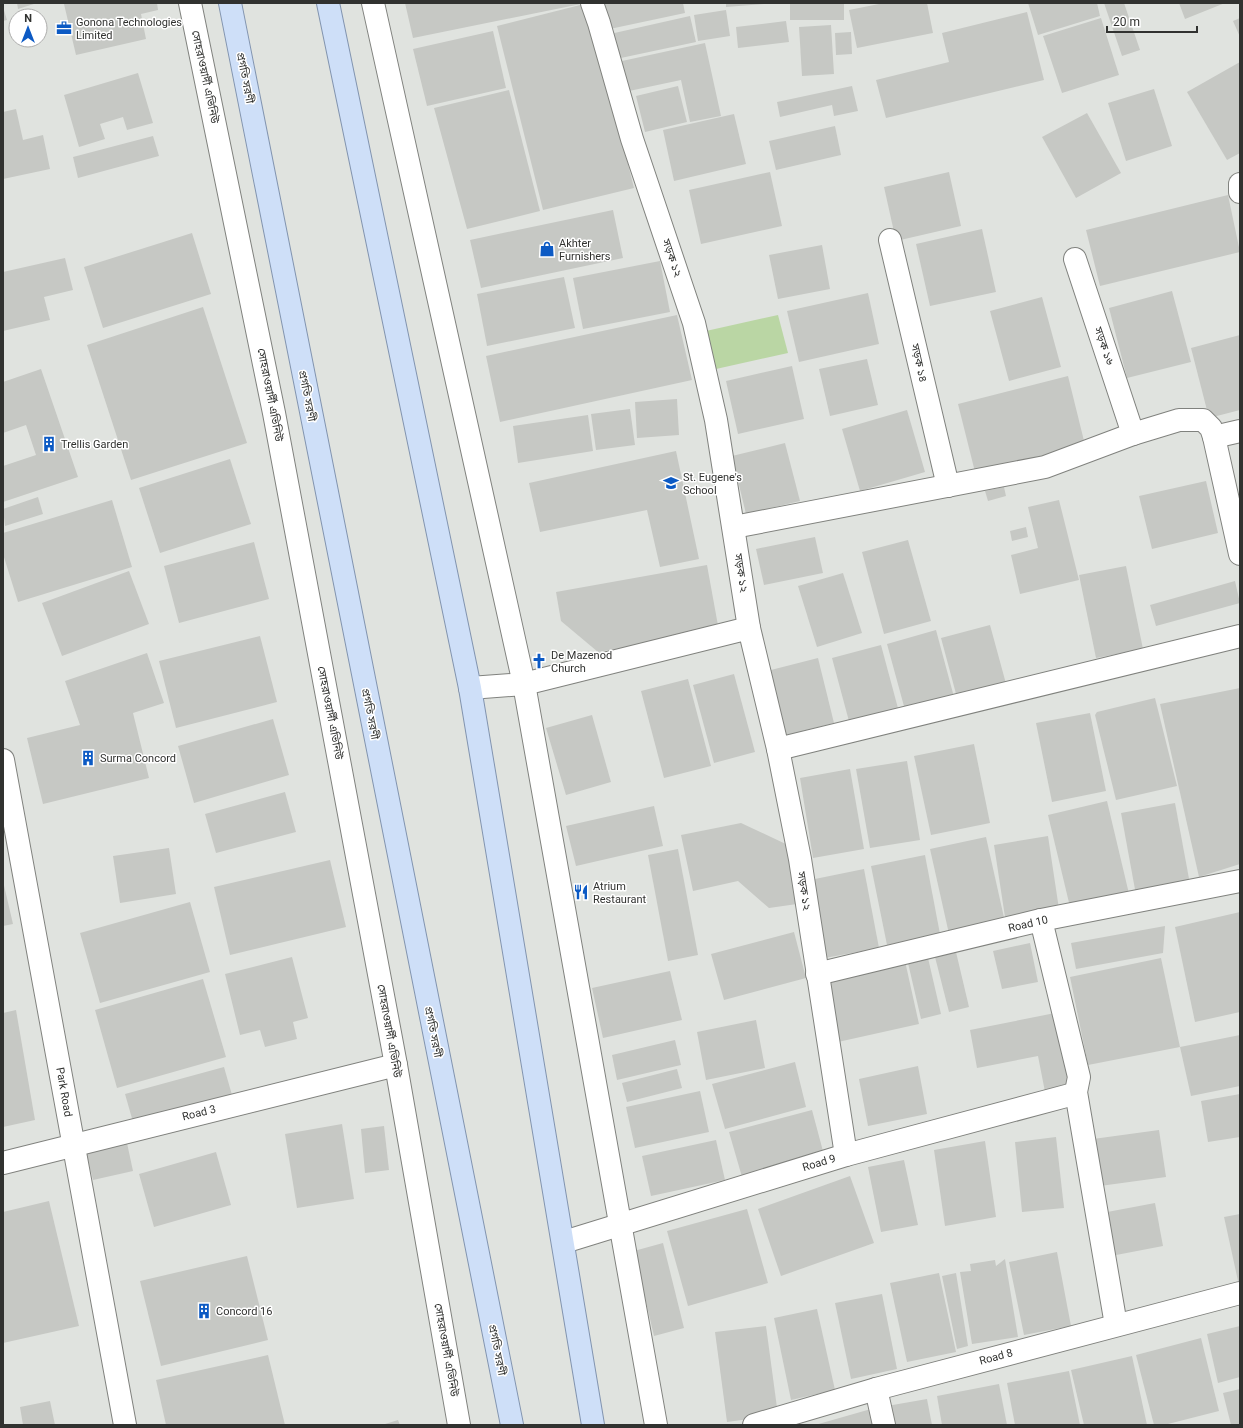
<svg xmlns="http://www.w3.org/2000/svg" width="1243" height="1428" font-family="Roboto,'Noto Sans Bengali',sans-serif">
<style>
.green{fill:#bad6a4}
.building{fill:#c6c8c4}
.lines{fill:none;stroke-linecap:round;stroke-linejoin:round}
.street-casing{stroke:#80827e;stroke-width:24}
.primary-casing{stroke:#8294af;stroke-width:24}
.street{stroke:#fff;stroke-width:22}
.primary{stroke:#cedff8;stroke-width:22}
.labels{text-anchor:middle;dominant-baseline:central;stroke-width:3;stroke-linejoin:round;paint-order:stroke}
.poi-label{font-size:11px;fill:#313230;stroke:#fff;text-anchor:start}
.street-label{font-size:11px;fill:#313230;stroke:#fff}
</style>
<rect width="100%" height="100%" fill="#e0e3df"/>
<path class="green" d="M778 315 788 353 716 369 706 331Z"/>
<g class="building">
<path d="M17 3H37L18 9Z"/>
<path d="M68 3H157L158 10 141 14 146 39 76 55 64 4Z"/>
<path d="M405 3H581V4L413 38Z"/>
<path d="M588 3 634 188 543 210 497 26Z"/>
<path d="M601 3H683L685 13 605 30Z"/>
<path d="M726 3H764V4L726 7Z"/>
<rect x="790" y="3" width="54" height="17"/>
<path d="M884 3H927L933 33 857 48 849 10Z"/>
<path d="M1028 3H1097L1100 16 1038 35Z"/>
<path d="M1104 3H1124L1140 50 1122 56Z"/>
<path d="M1179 3H1225L1185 19Z"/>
<path d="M3 7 7 20 3 21Z"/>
<path d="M726 10 730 36 698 41 694 15Z"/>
<path d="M1027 12 1044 80 886 118 876 80 949 62 942 33Z"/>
<path d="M690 16 696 42 616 59 610 34Z"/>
<path d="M1101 18 1119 75 1062 93 1043 36Z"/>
<path d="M1240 18V37L1233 21Z"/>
<path d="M786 21 789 42 738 48 736 27Z"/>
<path d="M831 25 834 74 802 76 799 27Z"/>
<path d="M493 31 506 88 427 106 413 49Z"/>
<path d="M851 32 852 54 836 55 835 33Z"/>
<path d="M705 43 721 116 690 122 681 80 629 91 622 61Z"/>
<path d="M1240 62V153L1227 160 1187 92Z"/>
<path d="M138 73 153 123 127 130 123 117 100 124 105 139 79 147 64 95Z"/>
<path d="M678 86 687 122 645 132 636 96Z"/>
<path d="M852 86 858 111 834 116 832 105 780 117 777 102Z"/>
<path d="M1154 89 1172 146 1126 161 1108 103Z"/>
<path d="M509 90 540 211 467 229 434 108Z"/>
<path d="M16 109 23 140 43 135 50 169 3 179V112Z"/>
<path d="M1087 113 1121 173 1076 198 1042 137Z"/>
<path d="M734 114 746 164 674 181 663 130Z"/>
<path d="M835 126 841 155 776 170 769 141Z"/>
<path d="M153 136 159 156 78 178 73 157Z"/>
<path d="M770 172 782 226 701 244 689 190Z"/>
<path d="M949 172 961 226 896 241 884 187Z"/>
<path d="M1228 195 1240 252 1100 286 1086 230Z"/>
<path d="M613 210 623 258 481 288 470 240Z"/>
<path d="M982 229 996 292 930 306 916 244Z"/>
<path d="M192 233 211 294 103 328 84 267Z"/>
<path d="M822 245 830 289 778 299 769 255Z"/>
<path d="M65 258 73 290 44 297 50 320 3 331V272Z"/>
<path d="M660 261 670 312 583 329 573 278Z"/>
<path d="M564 277 575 328 487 346 477 294Z"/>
<path d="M1172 291 1191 362 1127 378 1109 308Z"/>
<path d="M868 293 879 344 799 362 787 311Z"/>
<path d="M1042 297 1061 367 1009 381 990 311Z"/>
<path d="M203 307 247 443 131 480 87 345Z"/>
<path d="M677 315 692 380 500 422 486 356Z"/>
<path d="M1240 335V410L1209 418 1191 348Z"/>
<path d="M867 359 878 405 830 416 819 369Z"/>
<path d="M792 366 804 419 738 434 726 381Z"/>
<path d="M41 369 78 477 3 502V466L36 455 26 425 3 433V382Z"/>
<path d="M1068 376 1085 445 975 472 958 404Z"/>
<path d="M677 399 679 435 637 438 635 402Z"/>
<path d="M630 409 635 445 596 450 591 414Z"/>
<path d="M907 410 925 472 860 491 842 429Z"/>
<path d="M588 415 593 451 518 463 513 426Z"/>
<path d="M785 443 800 501 746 514 732 456Z"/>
<path d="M676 451 699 559 660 567 647 510 540 532 529 483Z"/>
<path d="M230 459 251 524 160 553 139 488Z"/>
<path d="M1206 481 1218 533 1152 549 1139 496Z"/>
<path d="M1004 487 1006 496 988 501 985 491Z"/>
<path d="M38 497 43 514 5 526 3 509Z"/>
<path d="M112 500 132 567 18 602 3 554V533Z"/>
<path d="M1059 500 1079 580 1020 594 1011 555 1038 548 1028 507Z"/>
<path d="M1026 527 1028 537 1012 541 1010 531Z"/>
<path d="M815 537 823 573 764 585 756 549Z"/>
<path d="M908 540 931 621 884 634 862 552Z"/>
<path d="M254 542 269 599 179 623 164 566Z"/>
<path d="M707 565 719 631 598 652 561 621 556 592Z"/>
<path d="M1126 566 1143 649 1096 658 1079 575Z"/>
<path d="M129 571 149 624 62 656 42 603Z"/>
<path d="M843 573 862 633 817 647 798 586Z"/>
<path d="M1235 581 1240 603 1156 626 1150 605Z"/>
<path d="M990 625 1008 691 959 705 941 638Z"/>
<path d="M936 630 954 697 905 710 887 644Z"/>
<path d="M260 636 277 702 176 728 159 661Z"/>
<path d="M881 645 899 712 850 725 832 658Z"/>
<path d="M147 653 164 703 133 713 149 778 43 804 27 738 80 725 65 681Z"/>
<path d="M818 658 834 723 783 736 767 671Z"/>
<path d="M734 674 755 752 714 763 693 685Z"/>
<path d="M688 679 711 766 664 778 641 691Z"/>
<path d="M1240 688V864L1199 877 1160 704Z"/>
<path d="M1155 698 1177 786 1116 800 1095 715 1097 712Z"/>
<path d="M1090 713 1106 791 1052 802 1036 723Z"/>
<path d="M592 715 611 782 566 795 546 728Z"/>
<path d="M273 719 289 775 194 803 178 746Z"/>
<path d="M974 744 990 823 931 835 914 756Z"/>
<path d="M907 761 920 840 870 848 856 769Z"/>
<path d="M850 769 864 849 813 858 800 778Z"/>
<path d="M285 792 296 832 216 853 205 814Z"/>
<path d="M1107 801 1130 898 1071 911 1048 815Z"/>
<path d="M1175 803 1190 884 1136 895 1121 813Z"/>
<path d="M654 806 663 846 576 866 566 826Z"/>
<path d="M741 823 790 846 797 904 769 908 738 881 693 891 681 835Z"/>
<path d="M1048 836 1059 909 1005 917 994 845Z"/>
<path d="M986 837 1005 922 949 934 930 849Z"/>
<path d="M169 848 176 894 120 903 113 856Z"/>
<path d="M678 849 698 955 668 961 648 855Z"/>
<path d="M925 855 940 934 887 945 871 866Z"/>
<path d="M330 860 346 927 230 955 214 887Z"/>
<path d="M864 869 879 948 825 958 810 880Z"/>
<path d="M3 881 13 924 3 926Z"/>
<path d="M190 902 210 972 100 1003 80 933Z"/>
<path d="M1240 912V1012L1195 1022 1175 927Z"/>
<path d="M1165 926 1163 953 1076 969 1071 943Z"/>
<path d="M794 932 806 978 724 1000 711 954Z"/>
<path d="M1030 943 1038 982 1002 989 993 951Z"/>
<path d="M956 952 969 1007 949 1012 935 957Z"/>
<path d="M292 957 308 1018 293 1022 297 1039 265 1047 260 1030 240 1035 225 974Z"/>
<path d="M928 958 941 1014 921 1019 908 963Z"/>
<path d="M1161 958 1180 1047 1088 1065 1070 977Z"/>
<path d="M905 961 919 1024 838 1042 824 978Z"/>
<path d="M670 971 682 1020 603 1038 592 988Z"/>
<path d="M203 979 226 1057 117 1088 95 1010Z"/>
<path d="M16 1010 35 1120 3 1127V1013Z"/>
<path d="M1055 1013 1070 1092 1046 1097 1038 1056 977 1068 970 1030Z"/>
<path d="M756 1020 765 1068 706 1080 697 1032Z"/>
<path d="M1240 1035V1086L1191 1096 1180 1047Z"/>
<path d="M675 1040 681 1065 617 1080 612 1055Z"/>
<path d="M795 1062 806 1107 725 1129 712 1084Z"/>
<path d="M918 1066 927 1114 868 1126 859 1079Z"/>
<path d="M224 1067 232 1095 133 1122 125 1094Z"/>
<path d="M677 1069 682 1088 627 1102 622 1083Z"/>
<path d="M700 1091 709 1132 635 1148 626 1107Z"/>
<path d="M1240 1094V1137L1208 1142 1201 1101Z"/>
<path d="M812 1110 824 1155 742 1177 729 1132Z"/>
<path d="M342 1124 354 1199 297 1208 285 1134Z"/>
<path d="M384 1126 389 1170 365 1173 361 1129Z"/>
<path d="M1159 1130 1166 1177 1100 1186 1093 1139Z"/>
<path d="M1056 1137 1064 1208 1022 1212 1015 1142Z"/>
<path d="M716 1140 725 1180 651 1196 642 1156Z"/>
<path d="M985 1141 996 1217 945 1226 934 1150Z"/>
<path d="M127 1143 133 1171 93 1180 86 1152Z"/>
<path d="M216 1152 231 1205 154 1227 139 1174Z"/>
<path d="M904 1160 918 1225 881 1232 868 1167Z"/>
<path d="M850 1176 874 1243 781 1276 758 1209Z"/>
<path d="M49 1201 79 1326 3 1343V1212Z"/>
<path d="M1155 1203 1163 1246 1111 1256 1102 1213Z"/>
<path d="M747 1209 768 1283 688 1306 667 1231Z"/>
<path d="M1240 1214V1281H1238L1224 1217Z"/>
<path d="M663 1243 684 1328 654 1336 634 1251Z"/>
<path d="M1057 1252 1071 1326 1024 1335 1009 1262Z"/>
<path d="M247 1256 268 1340 161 1366 140 1281Z"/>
<path d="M1005 1259 1018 1337 972 1344 960 1272 971 1271 970 1264 995 1260 996 1266Z"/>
<path d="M939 1273 956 1352 907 1362 890 1283Z"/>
<path d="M956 1273 968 1346 957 1349 942 1276Z"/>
<path d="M882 1294 897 1369 851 1379 835 1303Z"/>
<path d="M817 1309 835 1390 791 1400 774 1318Z"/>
<path d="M766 1326 778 1415 727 1422 715 1332Z"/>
<path d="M1240 1326V1377L1218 1383 1207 1334Z"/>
<path d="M1201 1338 1219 1411 1164 1425H1154L1136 1355Z"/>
<path d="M268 1355 285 1425H166L156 1380Z"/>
<path d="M1132 1356 1147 1425H1084L1071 1370Z"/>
<path d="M1069 1371 1080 1425H1015L1007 1383Z"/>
<path d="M999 1384 1007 1425H942L937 1396Z"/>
<path d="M1240 1389V1425H1231L1223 1393Z"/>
<path d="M927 1399 932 1425H891L887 1406Z"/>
<path d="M50 1401 55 1425H23L20 1407Z"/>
<path d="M871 1409 875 1425H815Z"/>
<path d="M398 1420 400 1425H382Z"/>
</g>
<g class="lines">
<g class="street-casing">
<g id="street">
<path d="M190 3 274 413 396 1065 459 1425"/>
<path d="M373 3 524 684 656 1425"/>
<path d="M592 3 599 23 632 139 694 323 716 420 749 628 778 749 800 859 846 1155"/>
<path d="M1240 184V192"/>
<path d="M890 240 948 486"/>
<path d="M1075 259 1133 434"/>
<path d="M1214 437 1240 431"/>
<path d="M734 527 1045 467 1133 434 1179 420H1203L1211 428 1214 437 1240 554"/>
<path d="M470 688 524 684 749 628"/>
<path d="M778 749 1240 636"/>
<path d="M3 760 125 1425"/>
<path d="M1041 920 1079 1077 1076 1092 1116 1325"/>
<path d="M817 974 1041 920 1240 881"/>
<path d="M3 1163 396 1065"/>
<path d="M564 1242 846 1155 1070 1095 1076 1092"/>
<path d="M876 1389 884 1425"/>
<path d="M754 1425 876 1389 1240 1293"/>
</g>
</g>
<g class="primary-casing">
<g id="primary">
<path d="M230 3 512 1425"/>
<path d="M328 3 470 688 593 1425"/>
</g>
</g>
<use href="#street" class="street"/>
<use href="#primary" class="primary"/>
</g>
<defs>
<g id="office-bare" transform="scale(1.2)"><path d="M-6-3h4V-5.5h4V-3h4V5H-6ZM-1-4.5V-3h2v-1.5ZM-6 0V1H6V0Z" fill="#0c5ac4" stroke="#fff" stroke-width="2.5" paint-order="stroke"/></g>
<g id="shop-bare" transform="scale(1.2)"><path d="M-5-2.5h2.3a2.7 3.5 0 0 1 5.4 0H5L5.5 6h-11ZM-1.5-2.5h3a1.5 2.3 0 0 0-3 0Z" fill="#0c5ac4" stroke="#fff" stroke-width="2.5" paint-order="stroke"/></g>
<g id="building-bare" transform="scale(1.2)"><path d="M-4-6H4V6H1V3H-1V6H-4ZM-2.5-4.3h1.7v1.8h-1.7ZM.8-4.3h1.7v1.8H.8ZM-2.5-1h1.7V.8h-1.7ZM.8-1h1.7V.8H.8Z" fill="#0c5ac4" stroke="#fff" stroke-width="2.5" paint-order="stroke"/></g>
<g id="school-bare" transform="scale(1.2)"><path d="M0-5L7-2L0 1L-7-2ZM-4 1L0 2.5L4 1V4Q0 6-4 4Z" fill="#0c5ac4" stroke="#fff" stroke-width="2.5" paint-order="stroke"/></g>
<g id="church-bare" transform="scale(1.2)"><path d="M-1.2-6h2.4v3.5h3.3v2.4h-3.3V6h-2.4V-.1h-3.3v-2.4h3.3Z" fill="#0c5ac4" stroke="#fff" stroke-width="2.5" paint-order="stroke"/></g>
<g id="restaurant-bare" transform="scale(1.2)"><path d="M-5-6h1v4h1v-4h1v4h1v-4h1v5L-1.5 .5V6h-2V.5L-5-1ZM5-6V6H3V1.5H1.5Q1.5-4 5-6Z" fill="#0c5ac4" stroke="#fff" stroke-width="2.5" paint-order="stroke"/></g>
</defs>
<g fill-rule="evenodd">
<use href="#office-bare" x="64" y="28"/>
<use href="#shop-bare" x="547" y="249"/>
<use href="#building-bare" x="49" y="444"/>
<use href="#school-bare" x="671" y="483"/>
<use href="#church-bare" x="539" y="661"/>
<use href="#building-bare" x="88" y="758"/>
<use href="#restaurant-bare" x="581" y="892"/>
<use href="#building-bare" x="204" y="1311"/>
</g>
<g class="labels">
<g class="poi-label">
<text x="76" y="22">Gonona Technologies<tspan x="76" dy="13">Limited</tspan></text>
<text x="559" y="243">Akhter<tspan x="559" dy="13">Furnishers</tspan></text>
<text x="61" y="444">Trellis Garden</text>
<text x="683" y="477">St. Eugene's<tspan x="683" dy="13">School</tspan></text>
<text x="551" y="655">De Mazenod<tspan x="551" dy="13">Church</tspan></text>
<text x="100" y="758">Surma Concord</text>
<text x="593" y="886">Atrium<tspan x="593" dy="13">Restaurant</tspan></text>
<text x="216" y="1311">Concord 16</text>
</g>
<g class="street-label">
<text transform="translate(205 77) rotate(78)">সোহরাওয়ার্দী এভিনিউ</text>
<text transform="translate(245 78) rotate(79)">প্রগতি সরণী</text>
<text transform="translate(672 258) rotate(71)">সড়ক ১২</text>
<text transform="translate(1104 346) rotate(71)">সড়ক ১৬</text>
<text transform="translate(919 363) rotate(77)">সড়ক ১৪</text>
<text transform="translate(270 395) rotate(79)">সোহরাওয়ার্দী এভিনিউ</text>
<text transform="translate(307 396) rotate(79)">প্রগতি সরণী</text>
<text transform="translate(741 573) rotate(81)">সড়ক ১২</text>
<text transform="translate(330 713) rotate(79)">সোহরাওয়ার্দী এভিনিউ</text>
<text transform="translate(370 714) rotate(79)">প্রগতি সরণী</text>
<text transform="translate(804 891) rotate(81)">সড়ক ১২</text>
<text transform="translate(1028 924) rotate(-13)">Road 10</text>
<text transform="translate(389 1031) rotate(80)">সোহরাওয়ার্দী এভিনিউ</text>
<text transform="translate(433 1032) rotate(79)">প্রগতি সরণী</text>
<text transform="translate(64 1092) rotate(80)">Park Road</text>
<text transform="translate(199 1113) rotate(-14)">Road 3</text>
<text transform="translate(819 1163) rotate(-17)">Road 9</text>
<text transform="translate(446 1350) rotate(80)">সোহরাওয়ার্দী এভিনিউ</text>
<text transform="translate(497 1350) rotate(79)">প্রগতি সরণী</text>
<text transform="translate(996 1357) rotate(-15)">Road 8</text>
</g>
</g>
<rect width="1243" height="1428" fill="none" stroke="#313230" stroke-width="8"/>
<g transform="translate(28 28)"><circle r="19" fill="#ffffff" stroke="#adadac"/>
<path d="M0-3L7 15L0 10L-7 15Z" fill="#0c5ac4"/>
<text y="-6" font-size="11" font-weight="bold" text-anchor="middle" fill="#313230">N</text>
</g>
<path d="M1107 26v6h90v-6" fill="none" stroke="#313230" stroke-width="2"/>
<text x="1113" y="26" font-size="12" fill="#313230" stroke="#ffffff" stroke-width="3" paint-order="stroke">20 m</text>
</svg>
